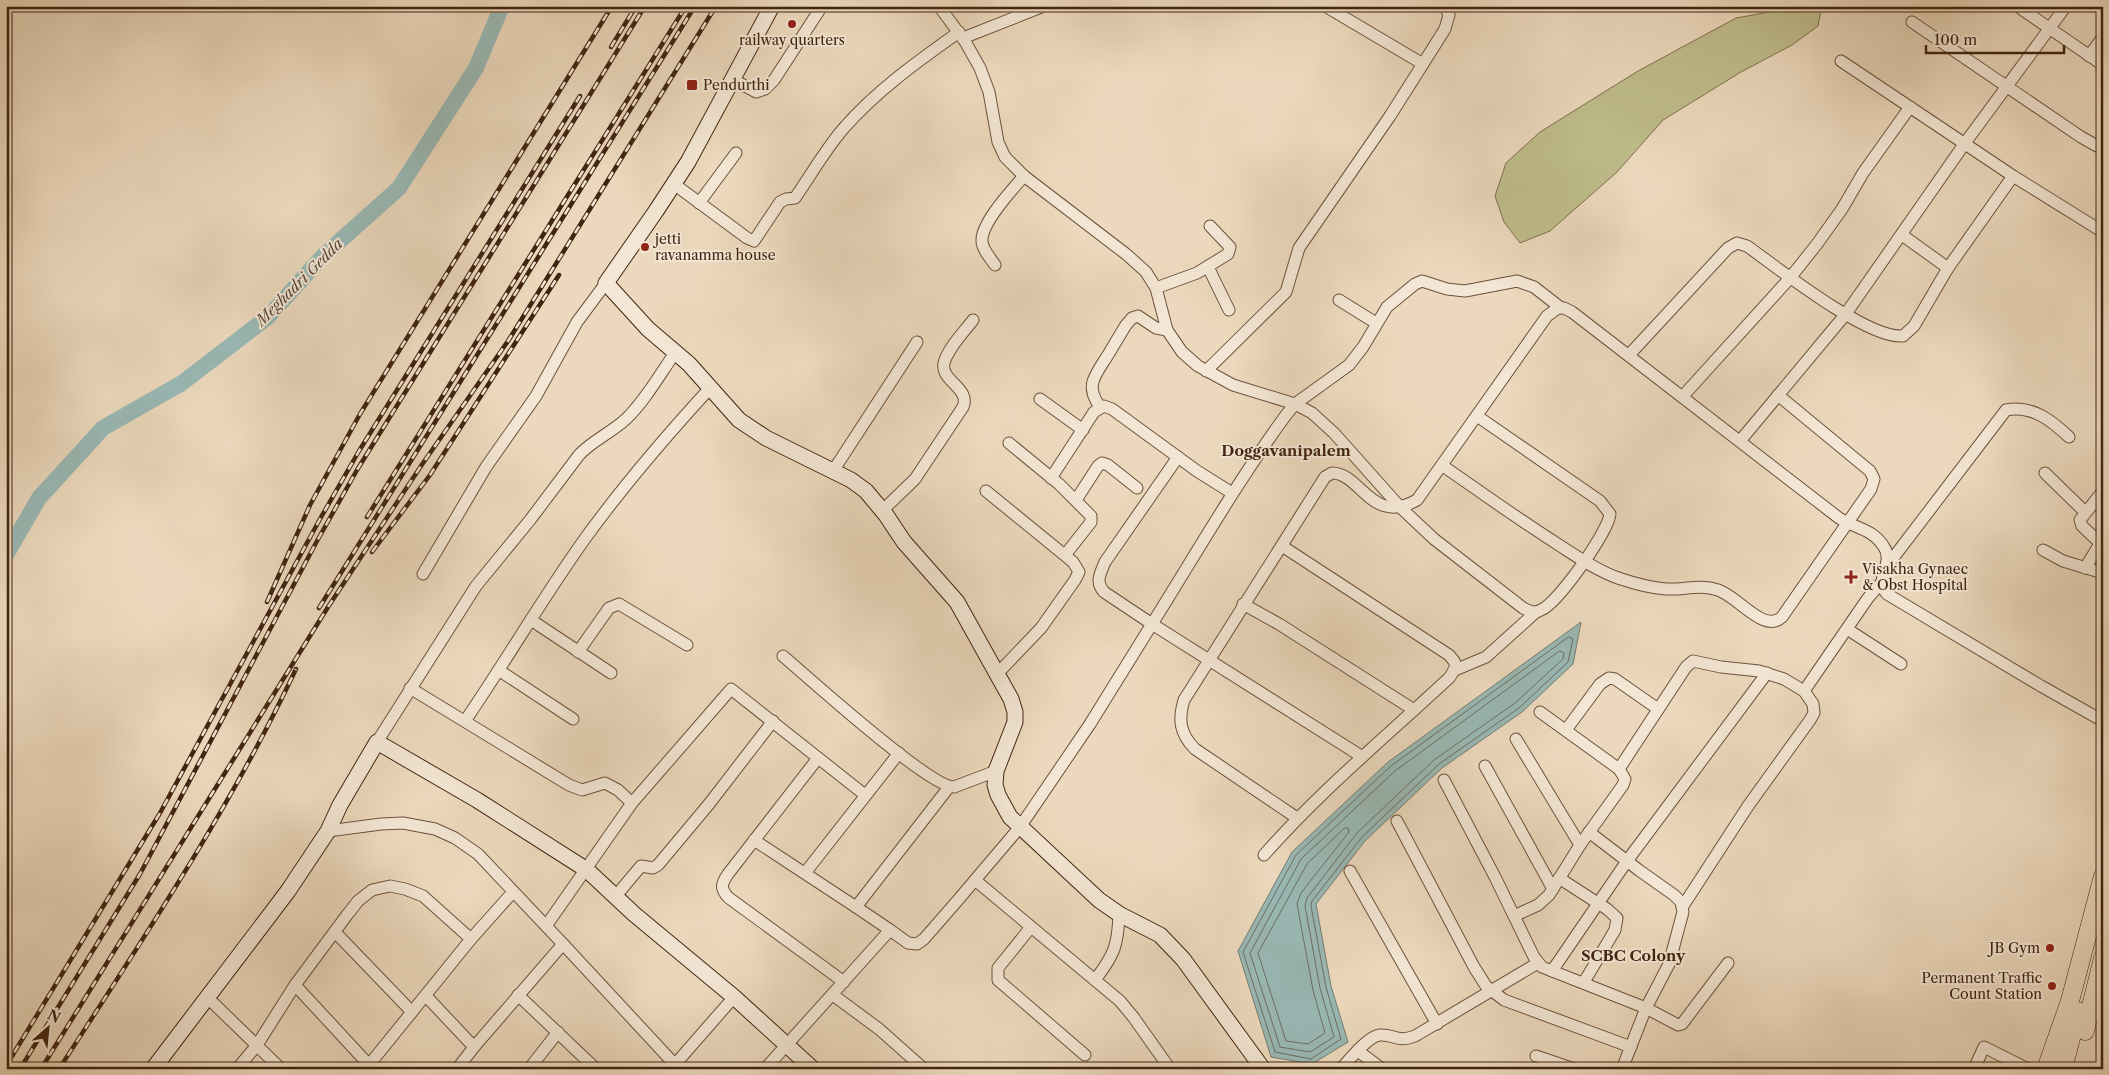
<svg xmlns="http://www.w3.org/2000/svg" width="2109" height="1075" font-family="'Libre Caslon Text',serif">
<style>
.green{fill:#bfbd8c;stroke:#80704e}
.water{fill:#99b9b5;stroke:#767d73}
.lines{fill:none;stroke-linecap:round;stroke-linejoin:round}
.shore{stroke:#6d6e63;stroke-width:1}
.river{stroke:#99b9b5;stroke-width:16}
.street-casing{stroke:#6c513c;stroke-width:13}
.secondary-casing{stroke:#412411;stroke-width:17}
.primary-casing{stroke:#412411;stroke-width:19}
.street{stroke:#f3e6d4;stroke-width:11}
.secondary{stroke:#f3e6d4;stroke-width:15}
.primary{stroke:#ecd9bd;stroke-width:18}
.rail-casing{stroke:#412411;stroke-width:4.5}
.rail{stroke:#f3e6d4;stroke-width:2.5;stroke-dasharray:8;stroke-linecap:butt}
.poi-dot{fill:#8f2418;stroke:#f3e6d4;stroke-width:2}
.labels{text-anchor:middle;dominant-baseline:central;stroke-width:4;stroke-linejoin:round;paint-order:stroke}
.poi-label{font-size:14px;fill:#412411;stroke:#f3e6d4;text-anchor:start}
.water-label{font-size:15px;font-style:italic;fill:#57493a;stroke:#f3e6d4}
.neighbourhood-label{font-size:15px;font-weight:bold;fill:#412411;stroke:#f3e6d4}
</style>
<rect width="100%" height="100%" fill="#ecd9bd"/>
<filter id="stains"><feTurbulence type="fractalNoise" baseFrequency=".004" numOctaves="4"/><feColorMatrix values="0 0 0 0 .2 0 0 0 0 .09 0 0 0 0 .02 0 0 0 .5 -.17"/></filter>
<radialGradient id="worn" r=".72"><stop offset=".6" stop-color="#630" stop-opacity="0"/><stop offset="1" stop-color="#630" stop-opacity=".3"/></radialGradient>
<path class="green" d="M1803 6H1822L1818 26 1792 45 1741 72 1663 120 1617 172 1550 231 1520 243 1504 222 1495 196 1506 163 1540 132 1638 71 1736 18Z"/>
<path class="water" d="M1581 622 1573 664 1522 712 1442 768 1365 841 1316 904 1331 986 1348 1042 1312 1064 1271 1057 1238 951 1292 852 1388 762Z"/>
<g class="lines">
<g class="shore">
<path d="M1569 637 1573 639 1568 662 1519 708 1439 764 1362 837 1312 901 1311 906 1326 987 1341 1039 1311 1059 1275 1052 1243 952 1296 855 1391 766Z"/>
<path d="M1560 651 1564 653 1563 659 1515 703 1434 760 1357 833 1307 898 1305 906 1320 988 1334 1037 1310 1052 1280 1047 1250 953 1301 859 1395 771Z"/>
<path d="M1345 828H1348L1349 832 1301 893 1297 904 1313 990 1325 1033 1308 1044 1286 1041 1258 953 1307 864Z"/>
</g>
<path class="river" d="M6 555 39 498 103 428 182 383 268 317 323 256 399 188 476 68 502 6"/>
<g class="street-casing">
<g id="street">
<path d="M939 6 966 43 980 68 989 92 998 142 1005 157 1024 176 1126 254 1146 272 1156 288 1167 330 1182 352 1198 366 1233 385 1295 404 1312 413 1334 433 1400 507 1434 539 1523 608C1529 611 1534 614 1541 610 1558 603 1608 532 1610 514L1600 501 1477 416"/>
<path d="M1325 6 1423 64"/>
<path d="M2017 6 2103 65"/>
<path d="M1912 22 2081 137 2097 146"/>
<path d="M963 38 1044 6"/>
<path d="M2089 56 2103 37"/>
<path d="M1841 61 2013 176 2103 232"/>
<path d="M732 79 756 92 765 89 774 80 822 6"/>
<path d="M674 184 747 238 754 241 780 202 786 199 795 198C811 175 825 150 843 129 876 91 918 61 959 32"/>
<path d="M699 203 736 153"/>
<path d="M1902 235 1948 268"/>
<path d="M995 265C991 259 982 249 982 241 981 223 1012 190 1024 176"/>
<path d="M1208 267 1229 310"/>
<path d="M1156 288 1197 273 1228 254 1230 247 1210 226"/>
<path d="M1339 300 1376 323"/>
<path d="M1629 355 1728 248 1737 243 1747 246C1778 268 1867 339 1903 336L1914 326 1948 268 2013 176"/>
<path d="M1206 371 1286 292 1299 248 1390 116 1445 29 1449 15 1445 6"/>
<path d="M1683 396 1790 278 1817 244 1842 209 1863 173 1910 107"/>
<path d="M1040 399 1083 430"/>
<path d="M1100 407C1085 386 1094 377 1106 358 1113 347 1119 336 1126 325L1132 318 1138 316 1156 328 1167 330"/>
<path d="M1740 441 1845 315 1965 143 2066 6"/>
<path d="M1009 443 1059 484 1091 516V522L1065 555"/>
<path d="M1178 457 1105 562C1100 574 1095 582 1104 592L1152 624C1196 554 1237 482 1286 415L1295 404 1349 365 1363 347 1387 307 1415 284 1422 281 1447 289 1465 291 1517 281 1534 287 1561 308"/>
<path d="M1443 466C1482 493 1521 521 1562 547 1579 558 1598 571 1618 578 1633 583 1650 588 1666 589 1684 590 1700 584 1718 590 1739 597 1764 634 1782 617L1871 489 1874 479 1870 471 1778 395"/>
<path d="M833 471 917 342"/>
<path d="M2045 473 2085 512"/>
<path d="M1051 478 1094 412 1104 406 1112 409 1197 471 1232 493"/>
<path d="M986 491 1073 562 1079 572 1075 580 1041 628 998 673"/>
<path d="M1076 500 1098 466 1102 463 1108 465 1137 488"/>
<path d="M883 510 915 479 963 407C971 388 940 381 944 363 948 348 964 332 973 320"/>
<path d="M2100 543 2082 526 2080 520 2103 491"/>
<path d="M2043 550 2063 561 2103 573"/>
<path d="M1887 566 2006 410C2032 405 2051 420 2069 437"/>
<path d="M2085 568 2103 539"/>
<path d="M423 574 486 467 536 396 577 322 606 283"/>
<path d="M1243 604 1279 624 1414 710"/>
<path d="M531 620 611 673"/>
<path d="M1847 629 1901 664"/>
<path d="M578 652 609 608 619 604 687 645"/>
<path d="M783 656C809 678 929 787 954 787L996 771"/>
<path d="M1455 670 1486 657 1536 612"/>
<path d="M500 671 573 719"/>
<path d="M410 688 569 785 582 790 605 783 618 790 632 803"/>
<path d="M1804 691 1868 598 1882 582"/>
<path d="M465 721C506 661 542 599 584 540 623 486 666 436 711 387"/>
<path d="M1566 730 1600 684 1609 678 1615 679 1658 709"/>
<path d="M1516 739 1580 845"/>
<path d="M377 742 476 586 530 520 579 455C593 440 611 433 626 419 645 401 660 374 675 353"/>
<path d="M818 758 728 874C721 884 720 889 729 898L844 982"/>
<path d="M1485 766 1553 889"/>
<path d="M1619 769 1686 667 1693 661 1721 667 1759 671 1784 679 1804 691 1813 704 1814 713 1810 720 1748 806 1683 906"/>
<path d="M1444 780 1495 877 1534 957 1542 967 1646 1008 1678 1025 1682 1024 1728 963"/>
<path d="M1297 818 1195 749C1180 734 1178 720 1184 700L1325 477 1332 473C1361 473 1371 526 1417 500L1547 316 1558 308H1564L1572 312 1839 518C1856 529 1872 528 1884 547 1895 563 1873 580 1887 594L2041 686 2103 721"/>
<path d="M1397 821 1474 967 1486 986 1504 1000 1631 1047"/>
<path d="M328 831 381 824 403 823 435 829 455 838 478 854 563 944 474 1047"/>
<path d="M1589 832 1640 871 1674 895 1681 902 1683 912 1669 964 1646 1008 1622 1069"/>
<path d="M754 840 856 907"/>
<path d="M1264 855C1321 790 1387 736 1450 677L1456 666 1454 661 1449 655 1282 546"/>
<path d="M1350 871 1437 1024"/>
<path d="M805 873 899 753"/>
<path d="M1559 878 1607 909 1617 918 1615 930 1584 982"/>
<path d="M975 880 1120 1001 1134 1018 1170 1069"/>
<path d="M620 891 641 866 653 868 658 865 709 804 773 721"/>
<path d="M1514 916 1538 905 1549 895 1580 845 1623 785 1625 779 1619 769 1540 712"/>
<path d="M546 926 632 803 731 689 865 795"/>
<path d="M1031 927 998 968V980L1085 1055"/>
<path d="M890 930 856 907 949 787"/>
<path d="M335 932 412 1012"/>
<path d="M563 944 679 1069"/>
<path d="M1552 971 1627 861 1767 673"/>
<path d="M1095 980C1114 955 1118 946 1119 914"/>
<path d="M295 985 369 1065 471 939 513 892"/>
<path d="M518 995 596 1069"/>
<path d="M833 995 879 1029 924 1069"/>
<path d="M426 996 474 1047 457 1069"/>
<path d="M208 998 281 1069"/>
<path d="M1358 1051 1382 1069"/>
<path d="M1536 1056 1574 1069"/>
<path d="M237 1069 257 1045 295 985 347 915 358 901 372 890 390 886 405 889 423 896 471 939"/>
<path d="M529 1069 558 1032"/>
<path d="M671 1069 734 997"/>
<path d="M765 1069 890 930 908 943 917 944 924 939 958 900 1020 827 1090 724 1152 624 1361 756"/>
<path d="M1341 1069C1349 1060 1368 1036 1380 1035 1394 1034 1397 1043 1415 1036L1538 963"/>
<path d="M1974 1069 1984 1047 2028 1069"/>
</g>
</g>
<g class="secondary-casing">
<g id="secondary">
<path d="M772 6 688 162 656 211 606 283 648 329 689 364 739 420 766 438 851 480 866 491 886 515 904 542 957 602 1011 699 1015 712V722L996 771 995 785 998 795 1010 817 1099 900 1119 914 1160 935 1183 959 1263 1069"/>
<path d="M153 1069 288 891 328 831 340 805 377 742 477 800 587 870 634 914 734 997 813 1069"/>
</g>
</g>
<g class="primary-casing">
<g id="primary">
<path d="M2085 1031 2103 958"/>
<path d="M2046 1069 2070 1001 2103 876"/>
<path d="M2063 1069 2078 1011"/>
</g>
</g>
<use href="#street" class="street"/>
<use href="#secondary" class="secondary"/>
<use href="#primary" class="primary"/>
<g class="rail-casing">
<g id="rail">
<path d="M611 47 636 6"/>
<path d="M367 517 686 6"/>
<path d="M372 552 430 475 559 275"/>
<path d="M267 602 310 505 360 414 612 6"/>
<path d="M319 608 695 6"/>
<path d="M6 1066 160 813 320 519 359 451 580 96"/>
<path d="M20 1069 140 874 317 541 357 470 645 6"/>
<path d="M41 1069 328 607 421 466 508 341 716 6"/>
<path d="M59 1069C143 939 230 809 296 669"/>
</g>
</g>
<use href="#rail" class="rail"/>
</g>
<g class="poi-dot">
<circle cx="792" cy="24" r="5"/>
<rect x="686" y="79" width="12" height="12" rx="2.5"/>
<circle cx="645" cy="247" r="5"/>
<path d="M1848.5 569.5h5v5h5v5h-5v5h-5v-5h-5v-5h5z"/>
<circle cx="2050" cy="948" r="5"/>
<circle cx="2052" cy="986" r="5"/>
</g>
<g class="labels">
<g class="poi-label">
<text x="792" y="40" text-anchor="middle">railway quarters</text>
<text x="703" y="85">Pendurthi</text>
<text x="655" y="239">jetti<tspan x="655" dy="16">ravanamma house</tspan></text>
<text x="1862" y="569">Visakha Gynaec<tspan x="1862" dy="16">&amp; Obst Hospital</tspan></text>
<text x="2040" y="948" text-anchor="end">JB Gym</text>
<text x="2042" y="978" text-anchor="end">Permanent Traffic<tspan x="2042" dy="16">Count Station</tspan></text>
</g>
<g class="water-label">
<text transform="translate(299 282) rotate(-45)">Meghadri Gedda</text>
</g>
<g class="neighbourhood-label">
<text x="1286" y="450">Doggavanipalem</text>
<text x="1633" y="955">SCBC Colony</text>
</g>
</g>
<rect width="2109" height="1075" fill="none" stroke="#ecd9bd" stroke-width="25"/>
<rect x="8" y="8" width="2094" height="1060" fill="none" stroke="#412411" stroke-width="2.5"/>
<rect x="12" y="12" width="2084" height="1050" fill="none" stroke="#412411"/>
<g transform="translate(48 1028) rotate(27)" stroke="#f3e6d4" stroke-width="4" paint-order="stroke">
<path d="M0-4L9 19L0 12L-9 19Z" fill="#412411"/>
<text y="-8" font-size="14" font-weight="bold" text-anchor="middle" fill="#412411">N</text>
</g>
<path d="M1926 45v8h138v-8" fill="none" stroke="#412411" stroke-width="2.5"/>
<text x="1934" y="45" font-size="15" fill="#412411" stroke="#f3e6d4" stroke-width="4" paint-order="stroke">100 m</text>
<rect width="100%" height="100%" filter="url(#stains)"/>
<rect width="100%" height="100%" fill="url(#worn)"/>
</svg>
